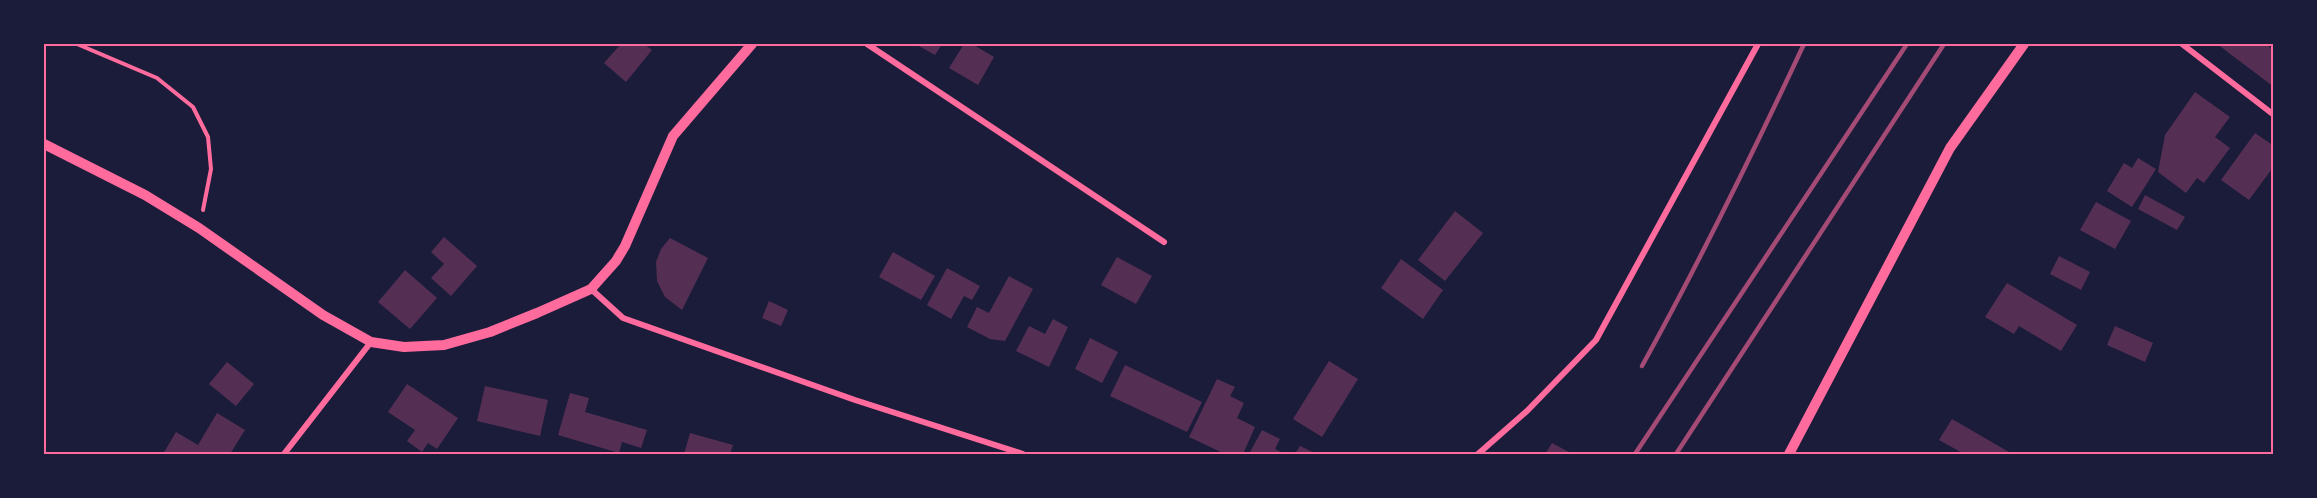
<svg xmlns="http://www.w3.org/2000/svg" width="2317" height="498" font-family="'DejaVu Sans',sans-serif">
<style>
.building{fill:#542f53}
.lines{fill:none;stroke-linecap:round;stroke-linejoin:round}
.path{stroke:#ff6b9d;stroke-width:4}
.minor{stroke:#ff6b9d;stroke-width:6}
.tertiary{stroke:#ff6b9d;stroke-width:10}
.rail{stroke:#a44b75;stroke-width:4.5}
.neatline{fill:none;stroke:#ff6b9d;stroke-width:2}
</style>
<rect width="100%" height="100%" fill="#1b1b3a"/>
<g class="building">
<path d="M621 44H644L652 50 626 82 604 63Z"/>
<path d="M915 44H942L935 55Z"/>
<path d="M964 44H972L994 57 978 85 949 68Z"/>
<path d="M2217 44H2265L2274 50V87Z"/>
<path d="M2195 92 2230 117 2215 137 2230 148 2204 183 2197 178 2186 193 2158 172 2165 135Z"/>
<path d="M2255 133 2274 146V166L2249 200 2221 180Z"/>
<path d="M2138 158 2156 169 2132 207 2107 191 2124 163 2132 168Z"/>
<path d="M2145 195 2185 217 2177 230 2138 209Z"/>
<path d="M2096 202 2131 221 2115 249 2080 230Z"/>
<path d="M1455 211 1483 233 1445 281 1418 260Z"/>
<path d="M444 237 477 266 451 296 431 278 444 264 431 252Z"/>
<path d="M670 238 708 258 682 310 665 297 657 281 656 262 661 249Z"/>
<path d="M893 252 935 276 921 300 879 277Z"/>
<path d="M2059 256 2090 272 2081 290 2050 274Z"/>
<path d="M1117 257 1152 276 1136 304 1101 285Z"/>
<path d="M1401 259 1443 290 1423 319 1381 288Z"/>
<path d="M947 268 980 286 972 300 964 296 951 319 927 305Z"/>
<path d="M405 270 437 298 410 329 378 302Z"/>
<path d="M1009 276 1033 289 1005 341 990 339 967 327 977 307 989 313Z"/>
<path d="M2007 283 2077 325 2061 351 2019 326 2014 334 1985 317Z"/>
<path d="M769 301 788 310 781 326 762 318Z"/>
<path d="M1053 319 1068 327 1049 367 1016 351 1029 326 1045 334Z"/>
<path d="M2115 326 2153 343 2145 362 2107 345Z"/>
<path d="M1090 338 1118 352 1102 383 1075 369Z"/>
<path d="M1329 361 1358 379 1322 437 1293 419Z"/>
<path d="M227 362 254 384 236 406 209 384Z"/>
<path d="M1125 365 1202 402 1187 432 1110 396Z"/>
<path d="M1217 379 1235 387 1230 396 1244 403 1237 418 1255 427 1243 454H1225L1189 437Z"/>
<path d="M407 384 458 418 437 449 428 443 422 452 407 441 415 430 388 412Z"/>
<path d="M485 386 548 400 540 436 477 421Z"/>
<path d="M570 393 589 398 585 412 647 430 641 448 622 442 619 453 558 435Z"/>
<path d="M217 413 245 430 230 454H163L176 432 198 445Z"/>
<path d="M1952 419 2009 452 2007 454H1964L1939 440Z"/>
<path d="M1262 430 1280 439 1275 449 1285 454H1249Z"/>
<path d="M690 433 733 445 730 454H684Z"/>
<path d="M1552 443 1569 452 1568 454H1545Z"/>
<path d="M1300 446 1317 454H1295Z"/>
</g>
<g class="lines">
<path class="path" d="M77 44 157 78 193 107 208 137 211 169 203 210"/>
<g class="minor">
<path d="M867 44 1164 242"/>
<path d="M2182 44 2274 115"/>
<path d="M591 289 623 318 855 400 1023 454"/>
<path d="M284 454 371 342"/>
<path d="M1478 454 1527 411 1596 340 1758 44"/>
</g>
<g class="tertiary">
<path d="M44 144 145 195 199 228 323 315 371 342 404 347 444 345 490 332 537 313 591 289 616 261 625 246 673 136 752 44"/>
<path d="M1789 454 1950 148 2024 44"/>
</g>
<g class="rail">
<path d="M1642 366C1700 261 1753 153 1804 44"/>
<path d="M1635 454 1907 44"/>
<path d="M1676 454 1944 44"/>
</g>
</g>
<rect width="2317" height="498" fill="none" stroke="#1b1b3a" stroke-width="90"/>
<rect x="45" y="45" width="2227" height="408" class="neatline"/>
</svg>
